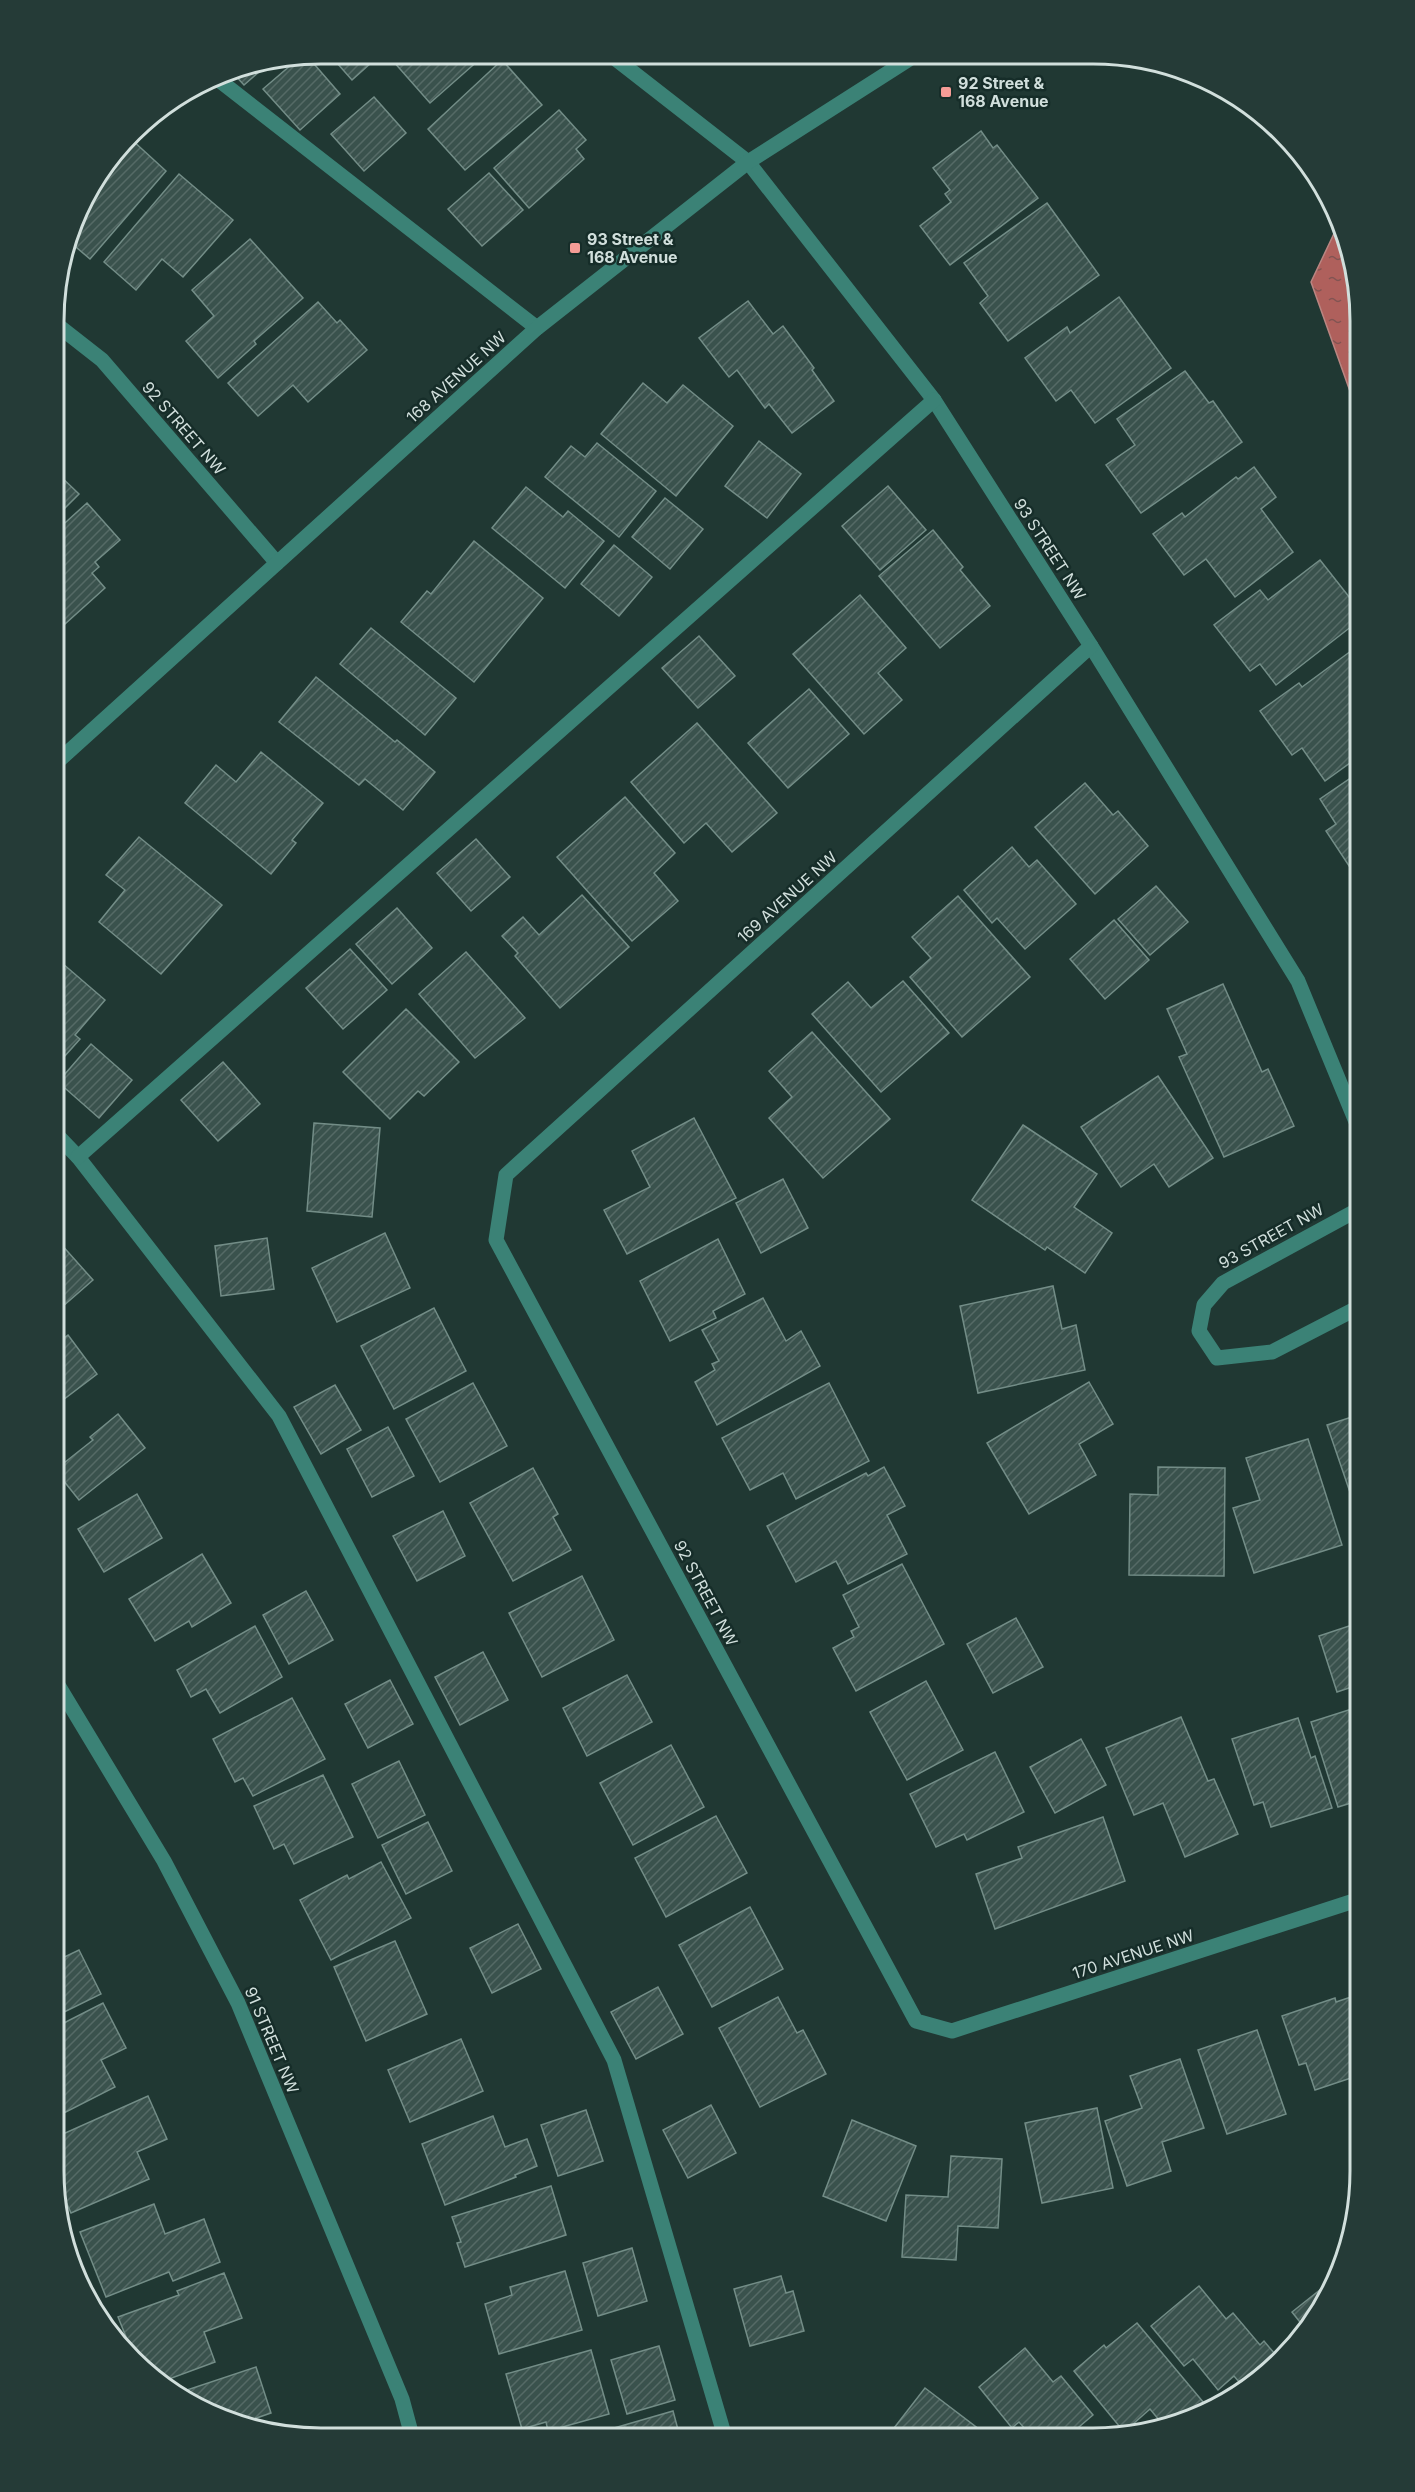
<svg xmlns="http://www.w3.org/2000/svg" width="1415" height="2492" font-family="Inter,sans-serif">
<style>
.park{fill:url(#park-crowns)}
.water{fill:url(#water-ripples);stroke:#b98682;stroke-width:1.5}
.building{fill:url(#building-hatch);stroke:#738d87;stroke-width:1.5}
.lines{fill:none;stroke-linecap:round;stroke-linejoin:round}
.minor{stroke:#3b8276;stroke-width:15}
.poi-dot{fill:#f59c96;stroke:#162d29;stroke-width:2}
.labels{text-anchor:middle;dominant-baseline:central;stroke-width:5;stroke-linejoin:round;paint-order:stroke}
.poi-label{font-size:16px;font-weight:bold;fill:#d1dfdc;stroke:#162d29;text-anchor:start}
.street-label{font-size:16px;fill:#d1dfdc;stroke:#162d29}
.rim{fill:none;stroke:#d1dfdc;stroke-width:3}
</style>
<defs>
<pattern id="park-crowns" width="20" height="18" patternUnits="userSpaceOnUse" patternTransform="scale(1.5)"><rect width="20" height="18" fill="#833d3b"/><path d="M2 6a3 3 0 1 1 6 0M12 15a3 3 0 1 1 6 0" fill="none" stroke="#945957"/></pattern>
<pattern id="water-ripples" width="26" height="14" patternUnits="userSpaceOnUse" patternTransform="scale(1.5)"><rect width="26" height="14" fill="#af605c"/><path d="M2 4q2-2 4 0t4 0M15 11q2-2 4 0t4 0" fill="none" stroke="#825452"/></pattern>
<pattern id="building-hatch" width="6" height="6" patternUnits="userSpaceOnUse" patternTransform="scale(1.5)"><rect width="6" height="6" fill="#3a524d"/><path d="M-1 1l2-2M0 6l6-6M5 7l2-2" fill="none" stroke="#556a66"/></pattern>
</defs>
<rect width="100%" height="100%" fill="#203833"/>
<path class="park" d="M1129 59H1145L1211 81 1256 111Z"/>
<path class="water" d="M1340 221 1347 235 1361 322V422L1311 282Z"/>
<g class="building">
<path d="M329 54H381L352 80Z"/>
<path d="M400 54 477 55 480 59 430 103 393 61Z"/>
<path d="M308 57 340 94 300 130 263 89 298 59Z"/>
<path d="M502 60 542 105 465 170 428 129Z"/>
<path d="M267 65 244 85 232 72Z"/>
<path d="M374 97 406 133 364 171 331 134Z"/>
<path d="M559 110 586 140 576 149 584 159 529 208 494 168Z"/>
<path d="M981 131 993 148 997 145 1038 198 950 265 920 226 951 202 945 194 950 190 933 168Z"/>
<path d="M131 139 166 171 90 259 70 242 82 203Z"/>
<path d="M489 173 523 210 482 246 448 209Z"/>
<path d="M179 174 233 220 183 277 162 259 136 290 104 262Z"/>
<path d="M1047 203 1099 275 1008 341 980 303 988 296 964 263Z"/>
<path d="M250 239 303 298 254 341 256 344 218 378 186 341 214 316 192 290Z"/>
<path d="M1119 297 1171 368 1095 423 1071 390 1056 401 1025 358 1067 327 1070 333Z"/>
<path d="M748 301 773 334 783 326 814 368 812 370 834 401 792 433 769 404 765 408 737 370 729 377 699 338Z"/>
<path d="M318 302 337 323 340 320 367 350 308 402 293 385 258 416 228 383Z"/>
<path d="M1185 371 1209 403 1213 401 1242 442 1141 513 1106 465 1135 445 1117 419Z"/>
<path d="M643 383 667 403 683 385 733 426 676 496 601 434Z"/>
<path d="M759 441 801 474 767 518 725 486Z"/>
<path d="M597 443 656 491 619 537 545 477 571 446 585 457Z"/>
<path d="M1254 467 1276 497 1261 509 1293 552 1235 597 1206 559 1184 575 1153 534 1182 513 1185 517 1236 477 1238 479Z"/>
<path d="M56 472 79 494 56 517Z"/>
<path d="M888 486 926 530 880 570 842 526Z"/>
<path d="M526 487 563 517 568 511 604 541 565 588 492 528Z"/>
<path d="M665 498 703 529 670 569 632 537Z"/>
<path d="M87 503 120 540 95 562 99 567 92 573 105 588 56 632V531Z"/>
<path d="M933 530 963 567 960 570 990 606 940 648 879 576Z"/>
<path d="M474 541 543 598 474 682 401 622 427 591 431 594Z"/>
<path d="M614 545 652 577 619 616 581 584Z"/>
<path d="M1320 560 1361 612V619L1276 685 1260 664 1250 671 1214 625 1260 590 1268 600Z"/>
<path d="M860 595 906 648 878 673 902 700 864 734 793 654Z"/>
<path d="M371 628 456 698 425 735 340 664Z"/>
<path d="M699 636 735 676 698 708 662 668Z"/>
<path d="M1351 651 1361 666V755L1325 781 1302 748 1292 755 1260 711 1299 683 1302 687Z"/>
<path d="M316 677 395 742 397 740 435 772 403 810 365 779 359 785 279 722Z"/>
<path d="M809 689 849 734 788 788 748 743Z"/>
<path d="M697 723 777 813 732 852 706 823 684 843 631 782Z"/>
<path d="M261 752 323 803 292 840 296 843 271 874 185 803 216 765 236 782Z"/>
<path d="M1361 771V884L1326 831 1336 824 1320 799Z"/>
<path d="M1085 783 1113 815 1118 811 1148 846 1095 894 1035 827Z"/>
<path d="M625 797 675 853 654 873 678 901 632 941 557 857Z"/>
<path d="M139 837 222 905 161 974 99 922 125 890 106 875Z"/>
<path d="M476 839 510 877 471 911 437 873Z"/>
<path d="M1012 847 1029 867 1037 860 1076 904 1025 949 997 918 992 923 964 890Z"/>
<path d="M1156 886 1188 922 1150 955 1118 919Z"/>
<path d="M582 895 629 947 560 1008 515 956 518 953 502 936 523 917 539 935Z"/>
<path d="M958 896 1030 977 962 1037 910 977 931 958 912 937Z"/>
<path d="M397 908 432 948 392 984 356 944Z"/>
<path d="M1114 920 1149 960 1105 999 1070 959Z"/>
<path d="M350 949 387 990 343 1029 306 988Z"/>
<path d="M466 952 525 1018 475 1058 419 994Z"/>
<path d="M55 957 105 1000 75 1035 80 1039 55 1067Z"/>
<path d="M903 981 949 1033 881 1092 812 1014 848 982 871 1008Z"/>
<path d="M1223 984 1262 1072 1268 1069 1294 1126 1224 1157 1179 1057 1187 1054 1167 1009Z"/>
<path d="M406 1009 459 1062 424 1096 418 1091 390 1119 343 1072Z"/>
<path d="M812 1032 890 1119 823 1178 769 1118 792 1097 769 1071Z"/>
<path d="M91 1044 132 1080 99 1118 58 1082Z"/>
<path d="M223 1062 260 1104 218 1141 181 1100Z"/>
<path d="M1158 1076 1213 1158 1169 1187 1154 1164 1121 1187 1081 1127Z"/>
<path d="M694 1118 736 1198 627 1254 604 1210 650 1187 632 1151Z"/>
<path d="M314 1123 380 1128 372 1217 307 1211Z"/>
<path d="M1023 1125 1097 1174 1074 1207 1112 1233 1085 1273 1047 1247 1045 1250 972 1200Z"/>
<path d="M783 1179 808 1228 761 1253 736 1203Z"/>
<path d="M385 1233 410 1288 337 1322 312 1268Z"/>
<path d="M267 1238 274 1289 221 1296 215 1246Z"/>
<path d="M718 1239 745 1294 713 1311 716 1318 670 1341 640 1281Z"/>
<path d="M60 1243 93 1280 55 1313V1247Z"/>
<path d="M1053 1286 1062 1329 1076 1325 1085 1370 978 1393 960 1306Z"/>
<path d="M763 1298 786 1341 801 1331 820 1366 717 1425 695 1382 715 1370 712 1364 719 1361 702 1330Z"/>
<path d="M434 1308 466 1371 394 1409 361 1346Z"/>
<path d="M68 1335 97 1374 55 1406V1345Z"/>
<path d="M1089 1382 1113 1424 1079 1444 1096 1475 1029 1514 987 1443Z"/>
<path d="M473 1383 507 1446 440 1482 406 1419Z"/>
<path d="M829 1383 869 1461 796 1499 783 1473 750 1490 722 1438Z"/>
<path d="M335 1385 361 1430 321 1454 294 1407Z"/>
<path d="M118 1414 145 1448 79 1500 55 1470 93 1440 90 1437Z"/>
<path d="M1361 1414V1506L1355 1507 1327 1425Z"/>
<path d="M388 1427 414 1476 372 1497 347 1449Z"/>
<path d="M1308 1439 1342 1545 1254 1573 1233 1508 1260 1500 1246 1458Z"/>
<path d="M884 1467 905 1506 887 1515 907 1554 848 1584 836 1561 796 1582 767 1526 866 1473 868 1476Z"/>
<path d="M1158 1467 1225 1468 1224 1576 1129 1575 1130 1494 1158 1495Z"/>
<path d="M533 1468 558 1514 553 1517 571 1550 513 1581 470 1503Z"/>
<path d="M137 1494 162 1538 104 1572 78 1529Z"/>
<path d="M443 1511 465 1556 417 1581 393 1536Z"/>
<path d="M202 1554 231 1603 192 1627 189 1621 155 1641 129 1599Z"/>
<path d="M902 1564 944 1644 856 1691 833 1648 854 1637 851 1631 859 1627 843 1595Z"/>
<path d="M582 1576 614 1640 542 1677 509 1613Z"/>
<path d="M306 1591 333 1640 289 1664 263 1615Z"/>
<path d="M1016 1618 1043 1667 993 1693 967 1644Z"/>
<path d="M1361 1622V1684L1337 1692 1319 1636Z"/>
<path d="M255 1626 282 1677 220 1713 206 1689 191 1697 177 1670Z"/>
<path d="M483 1652 508 1700 460 1725 435 1677Z"/>
<path d="M627 1675 652 1722 587 1756 563 1708Z"/>
<path d="M390 1680 413 1724 368 1748 345 1704Z"/>
<path d="M926 1681 963 1750 907 1780 870 1712Z"/>
<path d="M292 1698 325 1759 253 1796 243 1778 235 1782 213 1739Z"/>
<path d="M1361 1706V1800L1338 1807 1311 1722Z"/>
<path d="M1181 1717 1208 1781 1214 1779 1238 1834 1185 1857 1163 1803 1134 1815 1106 1748Z"/>
<path d="M1298 1718 1311 1758 1315 1756 1332 1808 1271 1827 1263 1802 1254 1805 1232 1739Z"/>
<path d="M1081 1739 1106 1785 1055 1813 1030 1767Z"/>
<path d="M671 1745 704 1807 633 1845 600 1783Z"/>
<path d="M995 1752 1024 1812 967 1840 964 1834 936 1847 910 1794Z"/>
<path d="M399 1761 425 1815 378 1838 352 1784Z"/>
<path d="M323 1775 353 1837 294 1864 284 1844 274 1849 254 1806Z"/>
<path d="M716 1816 747 1873 666 1917 635 1858Z"/>
<path d="M1103 1817 1125 1881 995 1929 976 1874 1022 1858 1018 1847Z"/>
<path d="M428 1822 452 1871 406 1894 382 1845Z"/>
<path d="M381 1862 411 1918 331 1960 300 1900 347 1875 349 1879Z"/>
<path d="M750 1907 783 1969 712 2007 679 1945Z"/>
<path d="M518 1924 541 1969 492 1993 470 1948Z"/>
<path d="M395 1941 427 2014 366 2041 334 1967Z"/>
<path d="M79 1950 101 1994 54 2017V1962Z"/>
<path d="M658 1987 683 2034 636 2059 611 2012Z"/>
<path d="M1357 1995 1360 2005V2075L1315 2090 1306 2063 1299 2065 1282 2016 1335 1998 1336 2002Z"/>
<path d="M778 1997 797 2033 803 2030 826 2074 760 2107 719 2028Z"/>
<path d="M103 2003 126 2048 101 2060 115 2087 54 2118V2028Z"/>
<path d="M1257 2030 1286 2114 1227 2134 1198 2050Z"/>
<path d="M461 2039 483 2091 410 2122 388 2070Z"/>
<path d="M1180 2059 1204 2128 1162 2142 1171 2171 1127 2186 1105 2121 1142 2108 1130 2076Z"/>
<path d="M148 2096 167 2139 137 2152 149 2179 71 2213 56 2179 62 2177 54 2159V2138Z"/>
<path d="M711 2105 736 2153 688 2178 663 2130Z"/>
<path d="M1097 2108 1113 2188 1042 2203 1025 2123Z"/>
<path d="M586 2110 603 2161 558 2176 541 2125Z"/>
<path d="M493 2116 505 2147 527 2139 537 2166 515 2175 516 2177 445 2205 422 2144Z"/>
<path d="M852 2120 916 2146 886 2221 823 2196Z"/>
<path d="M951 2156 1002 2159 998 2228 958 2226 956 2260 902 2257 906 2195 948 2197Z"/>
<path d="M551 2186 566 2235 465 2267 457 2243 461 2242 452 2217Z"/>
<path d="M154 2204 165 2234 204 2219 220 2262 173 2281 169 2272 106 2297 80 2232Z"/>
<path d="M632 2248 647 2301 598 2316 583 2263Z"/>
<path d="M565 2271 582 2330 499 2354 485 2304 512 2295 510 2287Z"/>
<path d="M224 2273 242 2318 204 2332 215 2362 161 2382 145 2372 135 2359 118 2317 179 2295 177 2291Z"/>
<path d="M1340 2274 1307 2331 1292 2312Z"/>
<path d="M781 2276 786 2293 793 2291 804 2331 750 2346 734 2289Z"/>
<path d="M1199 2286 1226 2319 1233 2313 1260 2345 1264 2341 1279 2359 1246 2390 1234 2376 1218 2390 1193 2359 1184 2366 1151 2326Z"/>
<path d="M1137 2323 1209 2409 1180 2424 1164 2426 1150 2409 1124 2432 1074 2371 1104 2345 1106 2348Z"/>
<path d="M659 2346 675 2400 627 2414 611 2360Z"/>
<path d="M1025 2348 1053 2382 1061 2376 1093 2415 1066 2438H1033L1019 2422 1012 2428 979 2387Z"/>
<path d="M591 2350 609 2414 548 2431 546 2422 522 2429 506 2374Z"/>
<path d="M256 2367 271 2413 245 2422 246 2423 204 2411 178 2393Z"/>
<path d="M925 2388 984 2433 980 2438 887 2437Z"/>
<path d="M673 2411 680 2437H583Z"/>
</g>
<g class="lines">
<g class="minor">
<path d="M612 56 748 162 934 400 1091 646 1298 981 1361 1134"/>
<path d="M215 77 537 328"/>
<path d="M56 324 102 360 277 563"/>
<path d="M1091 646 506 1175 496 1240 916 2021 952 2031 1360 1899"/>
<path d="M56 763 537 328 748 162 911 58"/>
<path d="M55 1133 78 1157 279 1416 614 2060 725 2437"/>
<path d="M78 1157 934 400"/>
<path d="M1361 1306 1272 1352 1217 1358 1199 1331 1204 1305 1223 1283 1361 1208"/>
<path d="M55 1680 164 1861 238 2003 402 2399 412 2436"/>
</g>
</g>
<g class="poi-dot">
<rect x="940" y="86" width="12" height="12" rx="3"/>
<rect x="569" y="242" width="12" height="12" rx="3"/>
</g>
<g class="labels">
<g class="poi-label">
<text x="958" y="83">92 Street &amp;<tspan x="958" dy="18">168 Avenue</tspan></text>
<text x="587" y="239">93 Street &amp;<tspan x="587" dy="18">168 Avenue</tspan></text>
</g>
<g class="street-label">
<text transform="translate(456 377) rotate(-42)">168 AVENUE NW</text>
<text transform="translate(184 428) rotate(49)">92 STREET NW</text>
<text transform="translate(1050 549) rotate(57)">93 STREET NW</text>
<text transform="translate(787 897) rotate(-42)">169 AVENUE NW</text>
<text transform="translate(1271 1236) rotate(-29)">93 STREET NW</text>
<text transform="translate(706 1593) rotate(62)">92 STREET NW</text>
<text transform="translate(1133 1954) rotate(-18)">170 AVENUE NW</text>
<text transform="translate(272 2040) rotate(67)">91 STREET NW</text>
</g>
</g>
<path d="M0 0H1415V2492H0ZM321 64H1093A257 257 0 0 1 1350 321V2171A257 257 0 0 1 1093 2428H321A257 257 0 0 1 64 2171V321A257 257 0 0 1 321 64Z" fill="#253b37" fill-rule="evenodd"/>
<path class="rim" d="M321 64H1093A257 257 0 0 1 1350 321V2171A257 257 0 0 1 1093 2428H321A257 257 0 0 1 64 2171V321A257 257 0 0 1 321 64Z"/>
</svg>
